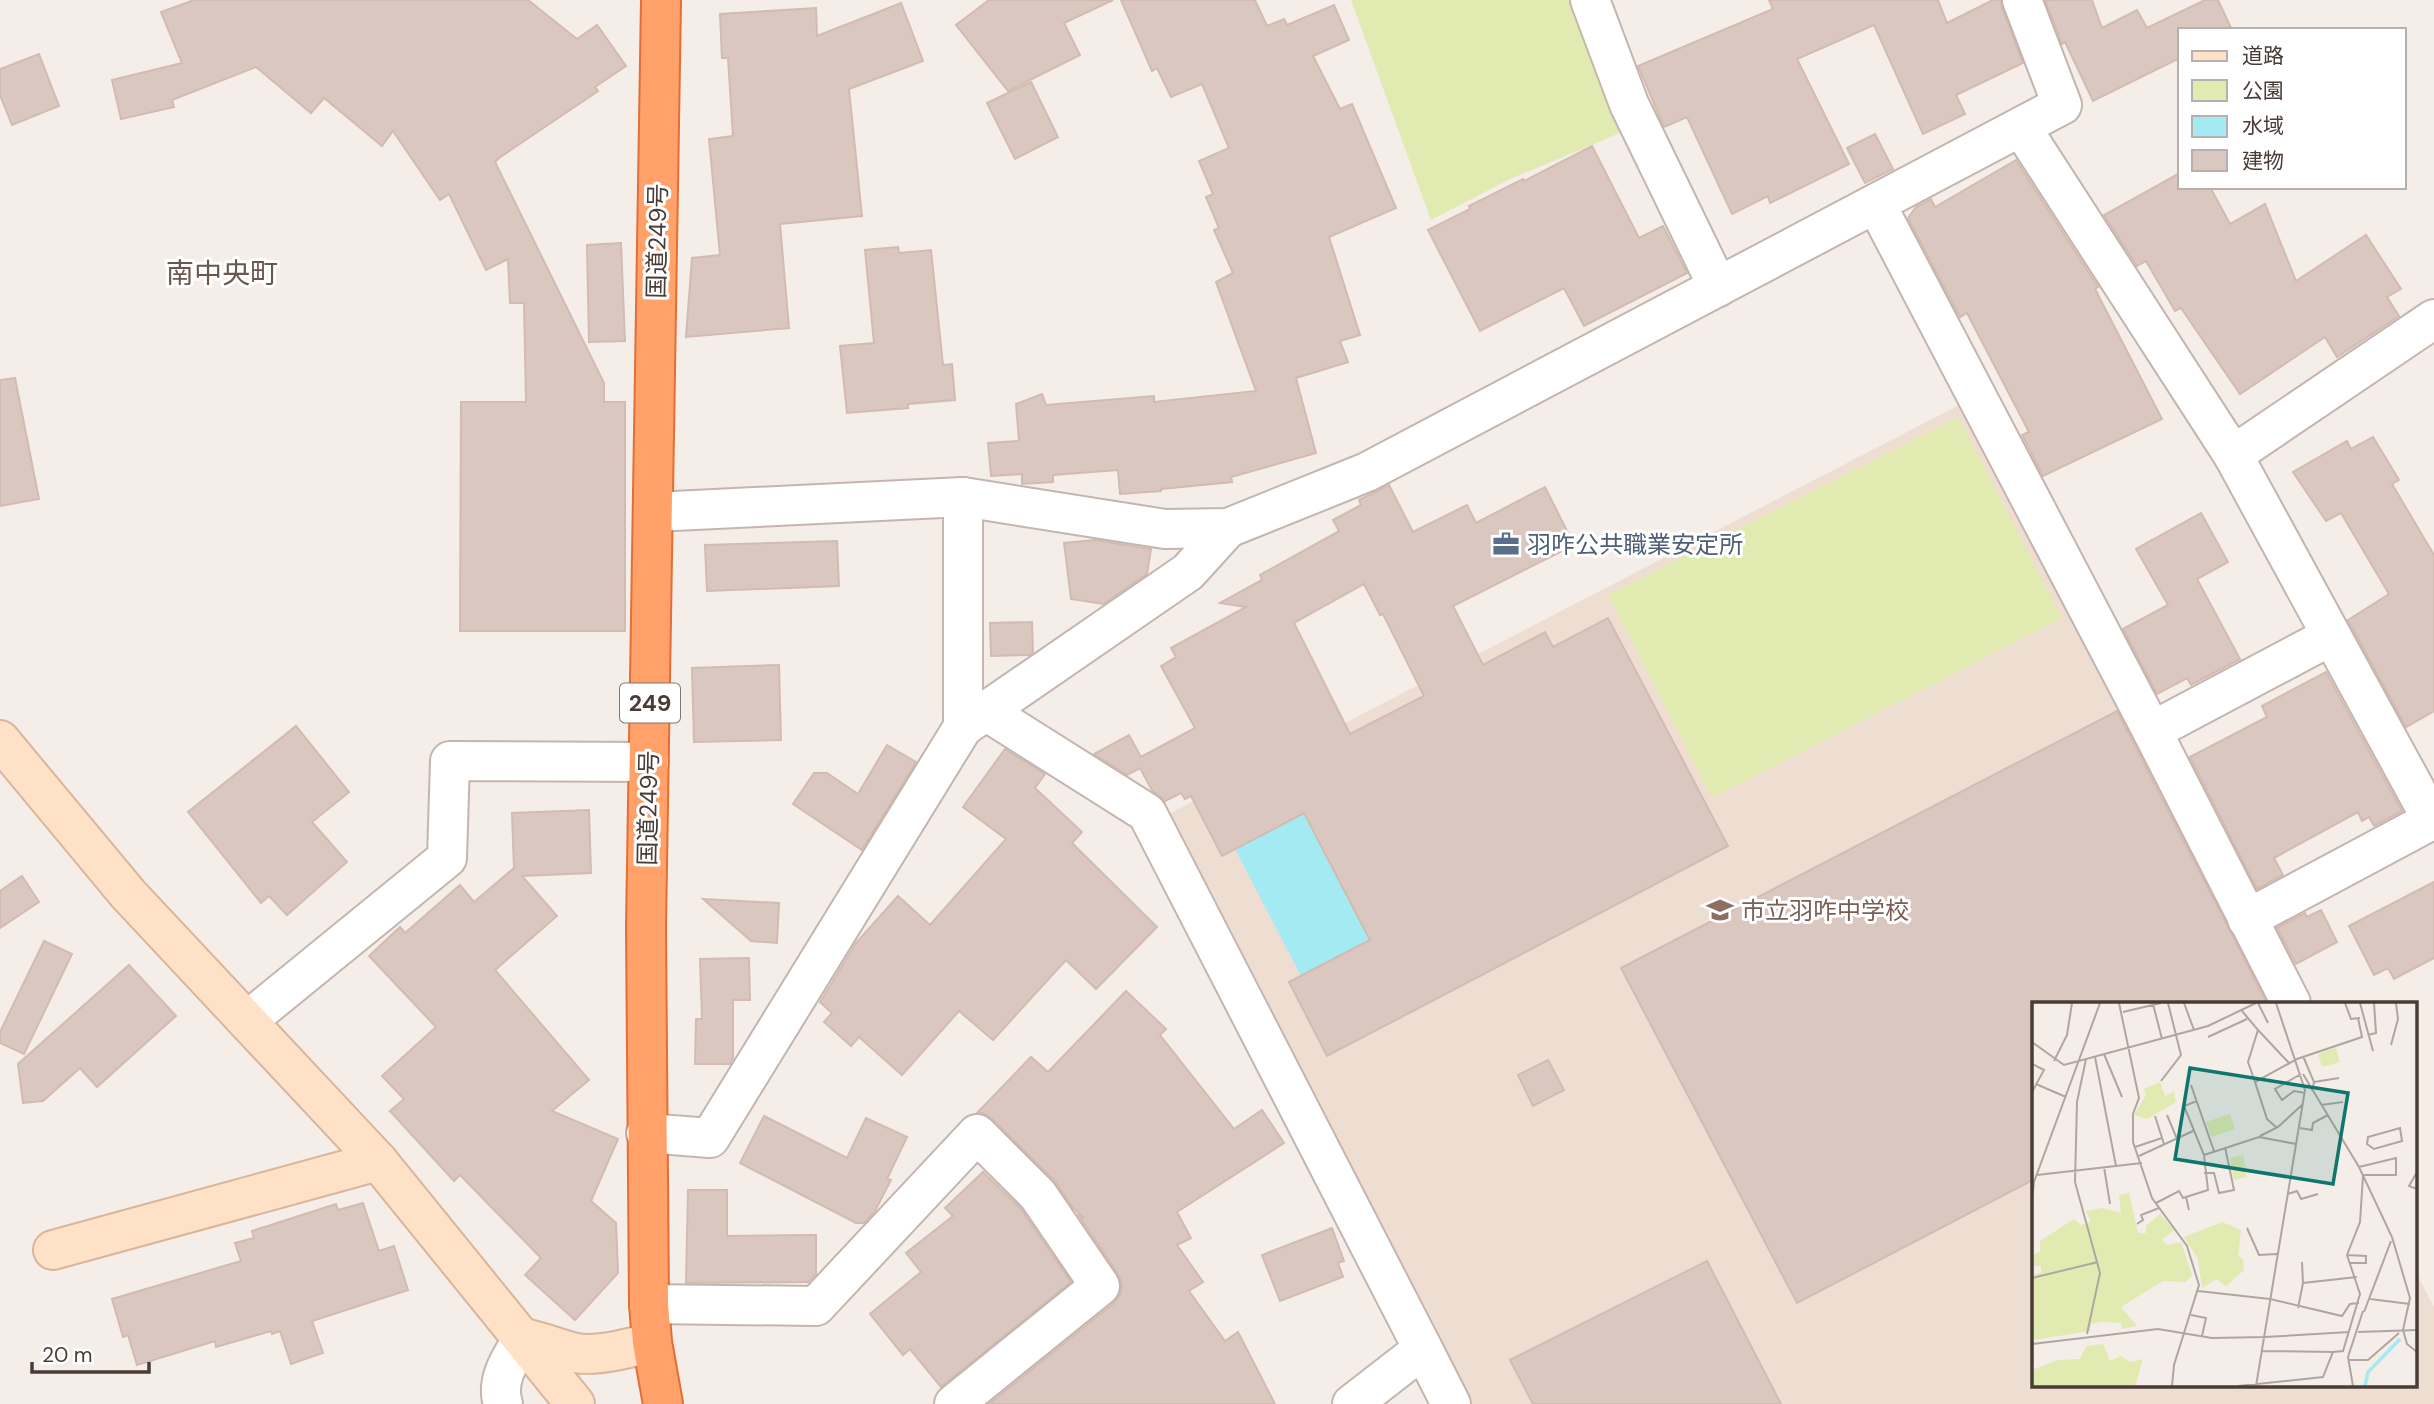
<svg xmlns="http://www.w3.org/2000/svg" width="2434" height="1404" font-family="'DM Sans','Noto Sans JP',sans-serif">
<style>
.education{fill:#eeded2}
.green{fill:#e1eab0}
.water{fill:#a3eaf3}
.building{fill:#dac8c0;stroke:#d2bbb0;stroke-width:2;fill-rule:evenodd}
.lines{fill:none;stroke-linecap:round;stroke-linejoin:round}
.street-casing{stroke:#c4b5ae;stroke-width:42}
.secondary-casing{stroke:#d9b599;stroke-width:42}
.highway-casing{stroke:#e26f35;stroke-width:42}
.street{stroke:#fff;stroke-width:38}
.secondary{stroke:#ffe1c8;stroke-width:38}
.highway{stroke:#ffa169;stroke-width:38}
.labels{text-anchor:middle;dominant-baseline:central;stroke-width:6;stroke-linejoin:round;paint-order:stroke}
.shield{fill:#fff;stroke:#807673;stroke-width:2}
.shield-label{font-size:23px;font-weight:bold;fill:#493c37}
.street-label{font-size:24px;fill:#493c37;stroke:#fff}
.service-label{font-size:24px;fill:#4e5e75;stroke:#fff;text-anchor:start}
.education-label{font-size:24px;fill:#785e54;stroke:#fff;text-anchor:start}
.quarter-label{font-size:28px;fill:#6c574d;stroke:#fff}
.inset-river{fill:none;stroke:#a3eaf3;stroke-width:3.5}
.inset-road{fill:none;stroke:#b0a6a1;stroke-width:2}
.view{fill:#0f766e;fill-opacity:0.15;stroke:#0f766e;stroke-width:3.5}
.inset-edge{fill:none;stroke:#493c37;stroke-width:3.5}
</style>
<rect width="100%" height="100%" fill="#f5ede8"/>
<path class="education" d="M1963 403 2276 1003H2033V1385H2415V1270L2434 1307V1404H1463L1165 816Z"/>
<g class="green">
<path d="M1351 0H1572L1620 133 1510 179 1431 220Z"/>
<path d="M1958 417 2062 618 1712 798 1608 595Z"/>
</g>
<path class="water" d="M1304 813 1370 940 1301 976 1235 849Z"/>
<g class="building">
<path d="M194 0H528L577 39 597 25 626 66 595 87 598 91 499 158 495 162 604 383V402H625V631H460L461 402H526L524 303H510L508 259 486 270 449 194 440 200 393 131 382 146 324 98 311 113 256 67 172 100 174 107 121 119 112 80 182 63 161 12Z"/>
<path d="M989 0H1113L1064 23 1080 55 1008 91 956 25Z"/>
<path d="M1121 0H1255L1267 26 1284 19 1287 25 1334 5 1349 40 1313 56 1340 109 1352 104 1396 208 1329 237 1360 335 1340 341 1348 362 1296 378 1316 453 1231 477 1232 482 1161 489V491L1120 494 1118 470 1053 475V482L1022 484V474L991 476 988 443 1019 441 1016 404 1042 394 1046 405 1154 396V402L1256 391 1216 282 1233 273 1214 230 1219 228 1206 197 1213 194 1199 161 1229 148 1202 84 1171 97 1157 68 1152 71Z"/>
<path d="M1769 0H1938L1947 23 1993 0H2001L2002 8 2023 63 1956 95 1965 114 1923 134 1874 25 1797 59 1849 164 1770 203 1768 196 1732 214 1687 117 1664 127 1638 66 1773 9Z"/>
<path d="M2045 0H2092L2102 28 2137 10 2147 28 2205 0H2218L2232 30H2180V58L2093 101 2065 42 2062 44Z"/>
<path d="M901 3 923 61 849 89 862 216 780 224 789 328 686 337 692 258 720 255 709 139 733 136 728 58H722L720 14 816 8 817 36Z"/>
<path d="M39 54 59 106 12 125 0 95V69Z"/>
<path d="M1031 82 1058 137 1015 159 987 103Z"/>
<path d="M1875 134 1893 169 1865 183 1847 148Z"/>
<path d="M1592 146 1639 238 1663 226 1687 273 1584 326 1564 288 1480 331 1428 230 1470 209 1469 206 1523 179 1524 181Z"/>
<path d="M2016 160 2098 287 2095 289 2162 419 2043 476 2022 435 2029 432 1967 313 1960 317 1908 218 1916 207 1931 199 1935 207Z"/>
<path d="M2180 173V187H2210L2230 224 2265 204 2296 281 2366 235 2401 289 2387 297 2399 316 2337 357 2325 337 2240 394 2181 308 2175 311 2146 261 2137 266 2104 215Z"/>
<path d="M621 243 625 341 589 342 587 245Z"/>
<path d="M898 247 899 253 931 250 943 365 952 364 955 400 908 404V408L847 413 840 346 874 343 865 250Z"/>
<path d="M15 378 39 499 0 506V380Z"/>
<path d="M2373 437 2399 480 2392 484 2434 555V711L2406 727 2348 620 2389 594 2341 513 2326 521 2293 472 2347 441 2351 449Z"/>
<path d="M1389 485 1413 532 1467 505 1476 523 1545 487 1574 545 1453 606 1483 665 1545 632 1553 647 1608 618 1728 846 1327 1056 1289 982 1370 940 1304 813 1222 856 1191 796 1185 799 1181 793 1165 801 1152 790 1140 768 1127 775 1094 754 1129 735 1141 757 1195 728 1161 666 1176 657 1171 648 1246 607 1220 603 1262 580 1260 575 1339 531 1333 520 1361 505 1359 500ZM1364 584 1380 615 1383 614 1424 696 1350 734 1294 623Z"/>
<path d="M2201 513 2228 562 2197 579 2240 659 2191 685 2187 678 2157 694 2123 629 2168 605 2136 549Z"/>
<path d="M1095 540 1151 549 1147 574 1103 604 1071 599 1064 543Z"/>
<path d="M837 541 839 586 707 591 705 545Z"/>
<path d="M1032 622 1033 652 1029 655 991 656 990 623Z"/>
<path d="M779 665 781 740 694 742 692 668Z"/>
<path d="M2326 672 2402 811 2374 826 2369 817 2362 821 2358 812 2274 858 2283 875 2257 889 2190 757 2267 717 2262 706Z"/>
<path d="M2117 711 2267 1003H2033V1180L1797 1303 1621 968Z"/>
<path d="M296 726 349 792 312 822 347 862 287 915 269 896 261 903 188 812Z"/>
<path d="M887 745 916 762 862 850 793 804 814 773H827L858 794Z"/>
<path d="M1005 749 1045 774 1035 788 1082 832 1072 843 1157 927 1096 989 1066 960 993 1040 959 1011 902 1075 859 1037 851 1046 824 1022 832 1013 820 1002 856 943 898 896 930 925 1006 839 963 807Z"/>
<path d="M589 810 591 873 522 876 557 916 495 970 589 1080 552 1111 618 1139 591 1201 616 1223 618 1273 575 1320 525 1275 541 1258 460 1175 454 1181 390 1111 404 1099 382 1076 436 1027 369 956 400 927 405 933 460 885 474 902 514 868 512 813Z"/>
<path d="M22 876 39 902 0 928V891Z"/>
<path d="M2434 882V958L2394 979 2388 968 2374 975 2349 926Z"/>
<path d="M703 899 779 903 777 943 751 941Z"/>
<path d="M2321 910 2337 942 2296 964 2277 928 2305 913 2307 917Z"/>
<path d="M44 941 72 954 24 1054 0 1043V1032Z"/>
<path d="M749 958 750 1000H733V1058L730 1064H695L696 1019H702L700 959Z"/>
<path d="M129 965 176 1016 97 1087 80 1068 43 1101 23 1103 18 1064Z"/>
<path d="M1126 991 1166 1029 1160 1035 1234 1129 1262 1110 1284 1143 1177 1212 1191 1238 1177 1245 1203 1282 1189 1291 1225 1341 1238 1332 1275 1404H989L1114 1303 1120 1295 1122 1284 1118 1274 1079 1216 1084 1218 1073 1208 1054 1180 992 1119 983 1113H977L1031 1057 1048 1072Z"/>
<path d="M1548 1060 1564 1090 1533 1106 1518 1075Z"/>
<path d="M764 1116 847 1158 866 1118 907 1137 887 1179 891 1180 875 1211 864 1223H856L740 1163Z"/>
<path d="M983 1172 1021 1209 1071 1282 941 1387 910 1349 903 1355 870 1314 921 1272 906 1253 953 1216 945 1208Z"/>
<path d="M688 1190H727V1236L816 1235V1274L808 1282 686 1283Z"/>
<path d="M363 1203 379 1251 394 1246 408 1290 312 1321 323 1353 291 1364 280 1331 272 1334 271 1331 216 1347 215 1341 137 1365 128 1335 123 1337 112 1299 241 1261 235 1243 254 1238 252 1231 336 1204 338 1210Z"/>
<path d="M1332 1228 1344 1261 1338 1263 1343 1277 1280 1301 1262 1255Z"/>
<path d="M1707 1261 1781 1404H1533L1510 1360Z"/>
</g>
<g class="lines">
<g class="street-casing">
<g id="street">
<path d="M1590 0 1629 104 1718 287"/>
<path d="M2021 127 2233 455 2432 820 2247 919"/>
<path d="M1876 204 2152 731 2291 1003"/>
<path d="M2233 455 2434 319"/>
<path d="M653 512 963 497 1165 529 1228 528 1367 472 2062 105 2022 0"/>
<path d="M984 710 1147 813 1423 1349 1352 1404"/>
<path d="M963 727V497"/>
<path d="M2152 731 2331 636"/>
<path d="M247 1021 447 858 450 761 649 762"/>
<path d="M646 1133 710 1138 963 727 1188 572 1228 528"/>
<path d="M649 1304 816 1306 977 1134 1038 1195 1100 1286 954 1404"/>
<path d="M1423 1349 1451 1404"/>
<path d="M503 1404C495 1380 511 1358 523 1338"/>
</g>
</g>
<g class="secondary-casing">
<g id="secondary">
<path d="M0 740 128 894 378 1161 575 1404"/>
<path d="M53 1250 378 1161"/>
<path d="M523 1338C541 1341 558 1349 576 1353 597 1357 631 1348 652 1342"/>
</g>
</g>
<g class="highway-casing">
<path id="highway" d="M661 0 646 927 649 1304 652 1342 663 1404"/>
</g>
<use href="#street" class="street"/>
<use href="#secondary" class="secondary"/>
<use href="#highway" class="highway"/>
</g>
<defs>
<g id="office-bare" transform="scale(2.1)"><path d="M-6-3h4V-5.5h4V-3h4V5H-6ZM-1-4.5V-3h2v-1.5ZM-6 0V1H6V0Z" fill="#5c6f8a" stroke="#fff" stroke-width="2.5" paint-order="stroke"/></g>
<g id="school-bare" transform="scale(2.1)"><path d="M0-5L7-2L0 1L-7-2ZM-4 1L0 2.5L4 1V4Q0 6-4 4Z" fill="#8d6e63" stroke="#fff" stroke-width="2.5" paint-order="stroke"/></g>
</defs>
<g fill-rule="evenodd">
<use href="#office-bare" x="1506" y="544"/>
<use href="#school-bare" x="1720" y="910"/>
</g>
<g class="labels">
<rect class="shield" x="620" y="683.5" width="60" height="39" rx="5"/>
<g class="shield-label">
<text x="650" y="703">249</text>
</g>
<g class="street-label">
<text transform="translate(657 241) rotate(-89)">国道249号</text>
<text transform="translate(648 808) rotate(-89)">国道249号</text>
</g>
<g class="service-label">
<text x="1527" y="544">羽咋公共職業安定所</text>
</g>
<g class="education-label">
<text x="1741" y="910">市立羽咋中学校</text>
</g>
<g class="quarter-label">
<text x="222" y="273">南中央町</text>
</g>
</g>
<g transform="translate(2032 1002)">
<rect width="385" height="385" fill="#f5ede8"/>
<path d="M304 46 308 60 290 65 286 52ZM128 80 133 94 142 90 144 100 115 117 102 113 114 93 112 87ZM198 112 203 127 179 135 174 120ZM211 153 215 175 202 178 198 156ZM97 191 106 231H114V224L128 212 142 228 130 238 135 243 149 240 160 273 154 280 131 279 89 305 105 324 90 327 89 321 69 320 59 322 58 329 2 338 0 273 9 271V264H0V253L8 250V239L42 217 49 223 59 220 54 209 70 206 89 211 87 193ZM190 220 209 228 206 254 211 257 212 268 194 284 185 277 170 286 166 257 152 235ZM71 342 78 359 89 354 98 360 111 357 103 384H0V368L26 358 48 357 54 344Z" fill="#e1eab0"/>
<path class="inset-river" d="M333 384 336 370 368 337"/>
<path class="inset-road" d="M87 1 107 96 101 112V140L120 196 155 244 167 283 142 363 140 384M152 1 162 28M226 1 236 21M313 1 319 17 328 16M328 1 341 49M121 2 130 37M210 9 226 28 216 60 223 80M91 10 129 1M226 28 257 61M336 33 344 31 342 1M176 35 215 17M0 40 32 63 176 24 224 1M359 43 366 17 364 1M72 52 90 95M271 54 282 80 280 89M63 55 84 164M54 57 45 100 43 180 68 271 55 332M22 59 35 33 40 1M0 62 12 68 0 90M269 72 243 87 250 98 262 89 273 91M271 72 327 165 360 235 378 296 371 328 375 342 385 350M129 79 149 53 136 1M282 80 307 76M4 82 34 95M159 83 182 149M289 103 311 100M135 113 145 137M123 114 132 142M245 126 235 117 223 80 265 57 330 35 326 16M268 126 280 128 281 121 296 113M368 126 370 139 342 147 335 142 336 135ZM228 134 246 125 271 102M103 145 130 136M172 153 227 135 264 142M107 154 161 129M72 165 78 202M327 165 364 156V173H331M385 170 377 184 385 187M172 171H182L187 191 202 188 193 145M5 173 110 161M256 192 265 189 269 197 286 192M154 195 176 188 172 153 152 104 165 99M0 200 2 180 68 1M124 201 147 189 151 196 154 195 157 208M105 222 111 218 109 213 127 206M215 226 227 253 245 252M315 253 334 254V261H317M270 260 271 281M0 276 66 260M166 289 238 297 310 314 318 302 327 301M338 297 378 302M266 306 271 281 325 275M332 310 359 239M159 313 174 316 170 334M326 330 385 328M233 335 317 330M0 342 126 327 180 336 233 335M230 349 301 350M317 358H336L367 331M206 384 291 375 301 350 311 349 328 292 315 253 328 220 331 174M224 384 273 88 244 1M321 384 316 355 331 309"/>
<path class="view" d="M158 66 316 91 301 182 143 157Z"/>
<rect width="385" height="385" class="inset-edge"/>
</g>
<rect x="2178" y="28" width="228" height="161" fill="#ffffff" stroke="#b6b1af" stroke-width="2"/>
<rect x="2192" y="51" width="35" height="10" fill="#ffe1c8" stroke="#b6b1af" stroke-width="2"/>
<text x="2242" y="63" font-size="21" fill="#493c37">道路</text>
<rect x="2192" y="80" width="35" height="21" fill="#e1eab0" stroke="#b6b1af" stroke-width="2"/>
<text x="2242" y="98" font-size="21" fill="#493c37">公園</text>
<rect x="2192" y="116" width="35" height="21" fill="#a3eaf3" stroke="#b6b1af" stroke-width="2"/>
<text x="2242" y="133" font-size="21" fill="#493c37">水域</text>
<rect x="2192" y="150" width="35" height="21" fill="#dac8c0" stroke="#b6b1af" stroke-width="2"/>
<text x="2242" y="168" font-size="21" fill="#493c37">建物</text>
<path d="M32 1362v10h117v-10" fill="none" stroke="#493c37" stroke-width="3.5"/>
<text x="42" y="1362" font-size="21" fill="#493c37" stroke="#ffffff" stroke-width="5" paint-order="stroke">20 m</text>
</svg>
